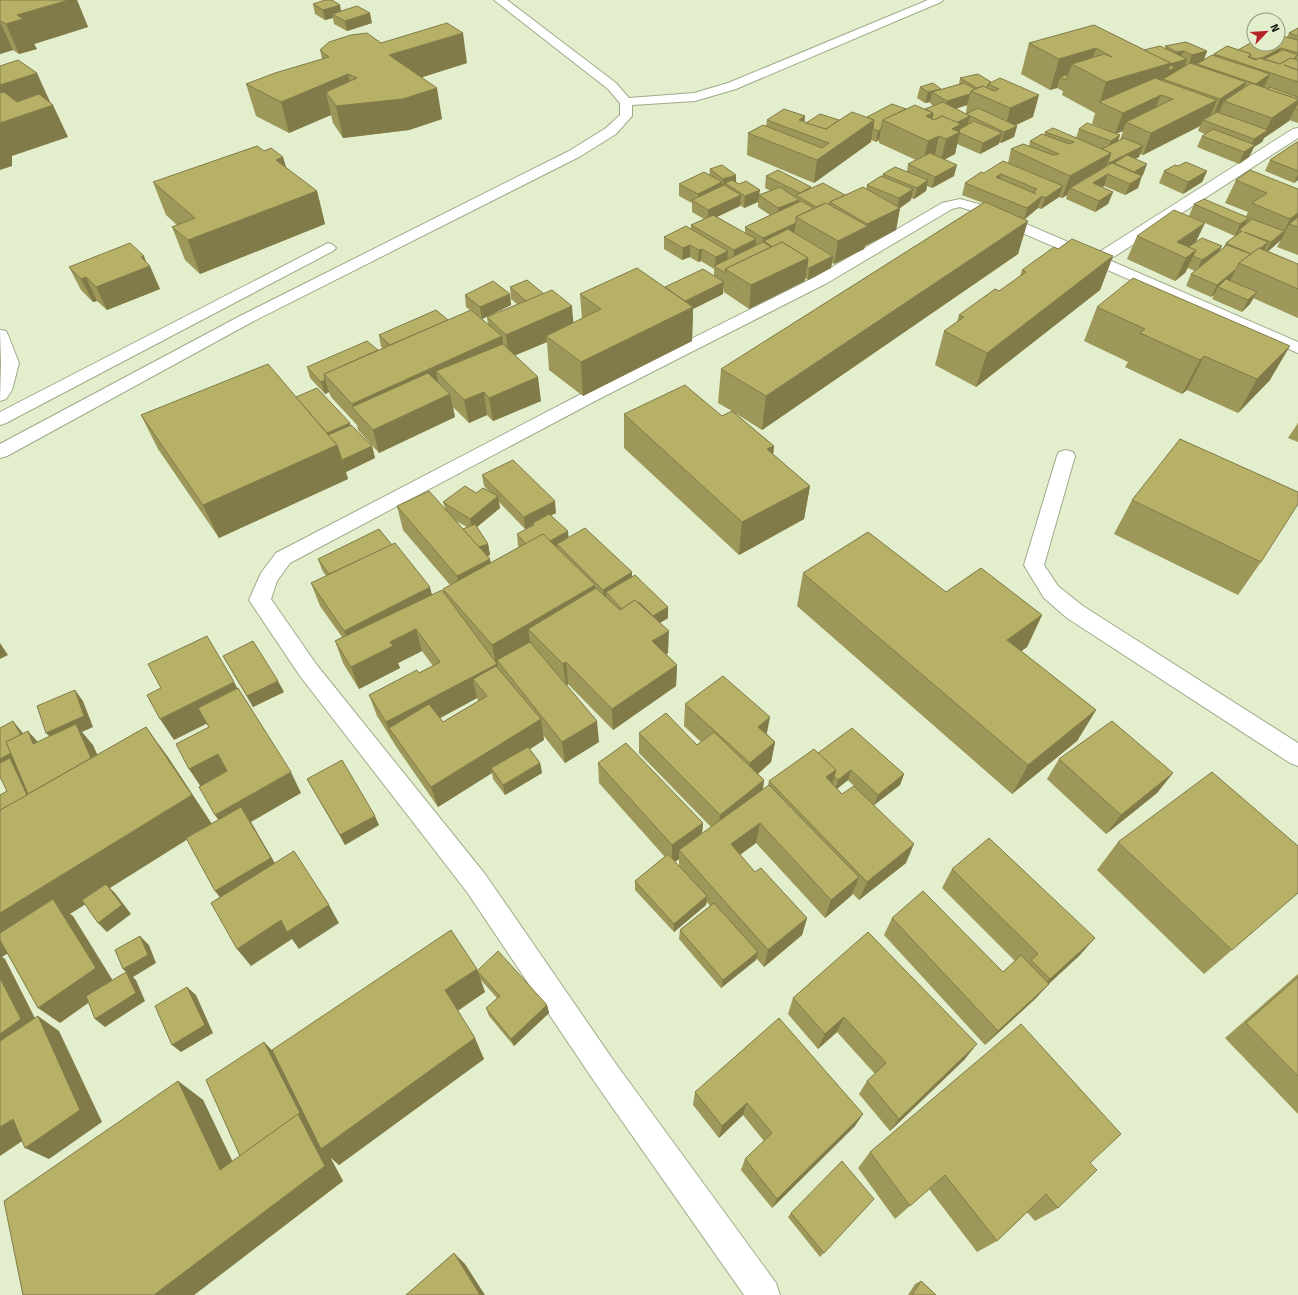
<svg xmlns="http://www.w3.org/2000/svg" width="1298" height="1295" font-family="'Fira Sans',sans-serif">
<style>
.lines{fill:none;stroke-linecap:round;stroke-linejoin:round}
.lane-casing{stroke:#9fab8b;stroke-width:2}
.street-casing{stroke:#9fab8b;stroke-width:2}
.lane{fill:#fff;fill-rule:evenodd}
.street{fill:#fff;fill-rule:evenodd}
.wall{fill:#9d9759;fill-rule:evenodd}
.shaded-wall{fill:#807b48}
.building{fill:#b7b067;stroke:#807b48;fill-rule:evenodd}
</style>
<rect width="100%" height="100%" fill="#e2eecc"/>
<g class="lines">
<g class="lane-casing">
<g id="lane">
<path d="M494 0H507L616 83 629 98 694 93 728 83 928 0H943L941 2 736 89 695 101 632 105V116L616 134 579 157 252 322 7 456 0 458V444L240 316 569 151 606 128 620 115V103L608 89Z"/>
<path d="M328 243 333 245 336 248 333 251 6 423 0 425V412Z"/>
<path d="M0 330 6 331 8 335 19 363 12 390 6 399 0 401 1 363Z"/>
<path d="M1066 450 1073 452 1075 456 1044 565 1058 586 1083 606 1298 743V766L1290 763 1067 618 1044 598 1024 565 1057 456 1059 452Z"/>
</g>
</g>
<g class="street-casing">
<path id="street" d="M1298 128V138L1109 260 1298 342V353L972 211 960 207 952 209 827 283 597 400 290 563 277 581 271 599 316 664 485 874 616 1064 776 1283 780 1295H744L596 1084 467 892 300 676 249 600 261 573 276 553 585 392 815 277 942 203 960 199 982 205 1096 254 1293 129Z"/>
</g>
<use href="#lane" class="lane"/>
<use href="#street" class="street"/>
</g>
<g class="wall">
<path d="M0 0H77L88 27 34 44 37 49 19 54 13 50 0 54Z"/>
<path d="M313 4 341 11 372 23 347 31 334 24 333 18 325 20 315 14Z"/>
<path d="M1298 28V123L1289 120V121L1264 138 1262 142 1254 147 1249 157 1239 164 1197 147 1202 136 1205 134 1198 131 1200 126 1143 155 1140 154 1139 157 1135 159 1143 175 1141 176 1138 188 1125 195 1104 186 1101 187 1113 192 1108 204 1095 212 1066 199 1067 195 1062 198 1059 197 1041 209 1038 208 1024 219 1018 254 762 430 735 413 774 446 773 455 810 486 804 519 739 555 624 448V414L722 416 732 411 718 403 721 369 983 203 962 195 965 183 984 173 1008 163 1011 149 1029 146 1030 141 1044 135 1045 132 1076 138 1079 129H1104L1092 124 1095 113 1062 95 1063 91 1057 88 1050 90 1021 74 1029 43 1144 50 1165 48V46L1207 51 1204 60 1213 55 1214 54 1238 50 1254 44 1287 37 1289 33ZM1123 131 1120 140 1118 141 1120 135 1116 134Z"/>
<path d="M381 43 467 63 422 77 442 119 409 130 343 138 333 123 331 115 289 133 256 116 246 84 322 59 320 50Z"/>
<path d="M960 78 991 82 1033 117 1016 125 1017 126 1014 137 1001 143 999 142V144L980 154 957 144 955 154 944 160 954 176 932 188 927 186 926 191 914 199 911 198V200L900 208 896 230 865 246 864 249 834 264 832 263 831 268 808 280 805 278V281L749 309 724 292V284L723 294 693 309 692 341 583 396 549 370 547 342 515 355 541 401 493 421 487 415 469 423 453 407 455 417 379 453 358 430 357 425 331 397 329 392 325 394 310 378 307 367 378 350 383 348 381 347 379 335 448 320 488 325 487 317 518 305 511 299 510 287 573 323 582 319 580 294 665 287 714 276V269L701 261 698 262 690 257 682 260 664 249V237L691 229V225L704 219 692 212V203L679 196V184L709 176 710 169 736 182 760 195 771 191 765 188 766 176 811 189 845 195 866 189 867 185 882 176 883 174 907 171 908 164 916 160 879 143V140L876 142 871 140V142L814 183 747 155 748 133 766 126 767 120 805 116 804 122 807 123 867 117 906 109H925L933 106 930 103V102L925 103 917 98 920 87 941 89V90L959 84ZM967 105 966 113H967L966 114 956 109ZM758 202V207L770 215 745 227V233L717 217 740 206V205L744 208Z"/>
<path d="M1298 142V180L1294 183 1265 171 1270 160Z"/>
<path d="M264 151 283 157 286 168 317 191 325 224 200 274 185 260 172 227 177 225 166 215 153 182Z"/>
<path d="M1178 166 1207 171 1202 182 1183 194 1159 183 1164 171Z"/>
<path d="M1236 180 1298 189V255L1277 247 1281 240 1268 251 1298 264V318L1253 298 1250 304 1242 312 1212 299 1214 295 1211 297 1186 286 1191 274 1195 271 1188 268 1185 273 1175 281 1127 259 1137 236 1196 242 1220 251 1223 248 1226 243 1237 234 1235 236 1189 216 1194 204 1246 216 1248 212 1225 203Z"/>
<path d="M1113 256 1100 290 976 387 935 365 944 331 957 322 959 315 999 291 1020 276 1022 270Z"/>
<path d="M147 263 160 289 107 310 97 301 93 302 81 290 69 267Z"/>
<path d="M510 294 511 305 482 319 466 307 465 295Z"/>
<path d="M1097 307 1270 380 1238 413 1187 390 1182 394 1125 367 1128 362 1084 341Z"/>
<path d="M296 397 372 446 375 458 346 472 348 479 219 538 158 449 141 415Z"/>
<path d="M1298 423V442L1288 438Z"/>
<path d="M482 475 556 513 551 515 568 538 632 577 668 618 660 623 668 653 666 654 677 665 676 686 613 730 568 684 567 685 599 742 565 763 543 735 544 740 530 749 540 763 542 773 505 795 493 779 492 773 438 807 397 748 394 743 377 716 369 695 419 673 433 666 422 651 398 663 400 668 359 689 343 663 335 641 342 637 320 606 311 583 326 576 322 570 318 559 432 594 444 593 443 589 450 585 403 530 397 506 445 508 443 502 476 493 489 491 484 486ZM498 501 525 529 533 525V526L517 534 518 546 519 547 491 563 490 559 488 556 490 555 488 544 477 527 500 508ZM455 520 456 521 467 527 463 529ZM477 698 478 701 443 722 440 718Z"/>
<path d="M1132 500 1261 562 1238 595 1114 534Z"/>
<path d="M803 573 946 592 1042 615 1027 647 1021 651 1096 710 1077 741 1012 794 797 606Z"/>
<path d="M223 656 284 692 253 707Z"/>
<path d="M685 704 767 734 775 742 771 762 758 774 764 780 763 790 768 786 769 781 818 753 904 774 900 785 874 805 906 863 859 900 852 893V895L825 918 756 843 740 855 755 872 807 918 802 935 764 967 756 958V960L721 988 679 939 680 930 710 906 707 902 706 905 674 932 635 890V881L665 857 599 783 598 763 703 823 702 834 711 827 639 753V733L697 745 701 742 684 726ZM848 780 854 786 842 794 837 789ZM679 859V866L675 862Z"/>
<path d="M1059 759 1173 773 1157 793 1106 834 1047 779Z"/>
<path d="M307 779 379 825 345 845Z"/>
<path d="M1118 842 1232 950 1204 974 1097 870Z"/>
<path d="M952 869 1080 955 1049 984 1035 999 985 1045 884 935 892 918 1003 972 1015 961 942 888Z"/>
<path d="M477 969V971L547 1005 549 1013 514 1046 489 1016 486 1008 497 998 480 979 485 992 458 1011 484 1059 339 1165 330 1157 343 1181 194 1295 178 1081 203 1100 232 1162 240 1156 272 1050Z"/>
<path d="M1298 974V1114L1225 1038Z"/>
<path d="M793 998 965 1059 890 1131 859 1094 867 1081 875 1074 837 1032 818 1049 788 1014Z"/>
<path d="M695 1092 855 1126 772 1208 741 1170 745 1159 764 1141 743 1115 719 1138 693 1105Z"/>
<path d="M870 1152 1090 1163 1058 1208 1035 1221 1027 1212 997 1241 977 1252 929 1189 895 1219 858 1168Z"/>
<path d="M874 1199 820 1257 788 1217 791 1213Z"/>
<path d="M921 1281 936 1295H908L915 1284Z"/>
</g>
<g class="shaded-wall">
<path d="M69 0H77L88 27 34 44 37 49 19 54 6 24 17 15Z"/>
<path d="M340 5 342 15 332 14 333 18 325 20 323 10Z"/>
<path d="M370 13 372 23 347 31 345 21Z"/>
<path d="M0 22 13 50 0 54Z"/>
<path d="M463 33 467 63 395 86 389 55Z"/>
<path d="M1096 48 1088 72 1072 64 1066 80 1060 77 1057 88 1050 90 1059 59Z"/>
<path d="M1281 48 1276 59 1259 60Z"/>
<path d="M1184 51 1179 61 1173 63 1177 52Z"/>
<path d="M1207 51 1203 62 1188 66 1192 55Z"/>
<path d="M1187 59 1183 70 1163 79 1157 94 1100 102 1106 82 1171 63 1168 70 1170 64Z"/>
<path d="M37 73 51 104 0 121V85Z"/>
<path d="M348 74 354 104 437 88 442 119 409 130 343 138 336 106 326 92 331 115 289 133 281 102Z"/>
<path d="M1270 74 1260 96 1246 105 1256 84Z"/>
<path d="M1246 82 1237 104 1224 101 1217 117 1211 121 1220 99Z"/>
<path d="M941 89 940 97 932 92 930 102 925 103 928 92Z"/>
<path d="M970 94 967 105 944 112 947 101Z"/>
<path d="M1039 95 1033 117 1005 130 1010 108Z"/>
<path d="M1161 95 1152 116 1126 122 1123 131 1115 134 1123 113Z"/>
<path d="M1217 100 1208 121 1203 120 1200 126 1143 155 1151 133Z"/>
<path d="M1298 100V102L1289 121 1264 138 1262 142 1254 147 1249 157 1239 164 1244 152 1250 148 1254 139 1265 132 1272 118Z"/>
<path d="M53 105 68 137 12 156V166L0 170V123Z"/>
<path d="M933 113 928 135 921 138 926 116Z"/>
<path d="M805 116 803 134 799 120Z"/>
<path d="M970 116 967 128 960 132 955 154 941 161 946 139 945 128Z"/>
<path d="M874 120 871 142 814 183 817 160Z"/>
<path d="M1017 126 1014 137 1001 143 1004 132Z"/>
<path d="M881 129 879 140 876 142 878 131Z"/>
<path d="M1002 133 999 144 980 154 983 143Z"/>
<path d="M1120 135 1116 147 1107 152 1111 141Z"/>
<path d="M939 136 934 158 923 163 928 141Z"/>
<path d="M1143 146 1139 157 1121 166 1114 163 1111 172 1105 175 1109 163Z"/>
<path d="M1111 153 1103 175 1070 188 1067 195 1062 198 1070 176Z"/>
<path d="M283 157 293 190 276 160Z"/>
<path d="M1147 164 1143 175 1129 183 1134 172Z"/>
<path d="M957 165 954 176 932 188 935 177Z"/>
<path d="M1207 171 1202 182 1183 194 1188 182Z"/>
<path d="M1001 174 998 186 996 177Z"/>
<path d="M1108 174 1104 186 1089 195 1093 183Z"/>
<path d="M1298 174V180L1294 183Z"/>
<path d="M736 175V186L725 183 724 190H723V179Z"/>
<path d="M1142 176 1138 188 1125 195 1130 184Z"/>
<path d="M928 180 926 191 914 199 917 188Z"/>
<path d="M722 182V194L698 203V194Z"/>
<path d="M1063 186 1059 197 1041 209 1045 198Z"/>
<path d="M811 187 809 198 799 197 800 193Z"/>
<path d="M913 189 911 200 900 208 896 230 865 246 864 249 834 264 838 241 867 226V224L897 209 899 198Z"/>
<path d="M760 190 758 202 744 208 745 196Z"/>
<path d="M317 191 325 224 200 274 188 240Z"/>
<path d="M1113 192 1108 204 1095 212 1099 201Z"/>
<path d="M741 195 740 206 708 221V210Z"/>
<path d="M1042 196 1038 208 1024 220 1027 208Z"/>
<path d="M799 200 798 211 777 219 778 208Z"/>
<path d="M1298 213V227L1289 224 1281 240 1265 254 1271 242 1284 232 1290 219Z"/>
<path d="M1249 218 1243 229 1239 230 1238 234 1235 236 1240 224Z"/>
<path d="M1028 221 1018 254 762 430 766 396Z"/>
<path d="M796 223 794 234 764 241 763 249 762 250 763 238Z"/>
<path d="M1205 223 1194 246 1185 252 1177 242Z"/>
<path d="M756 239 755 251 733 262 734 250Z"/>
<path d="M1268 242 1262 254H1254Z"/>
<path d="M690 245V257L682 260 683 248Z"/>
<path d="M1222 246 1216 258 1196 272 1202 260Z"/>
<path d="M702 249 701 261 698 262 699 250Z"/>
<path d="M1196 250 1185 273 1175 281 1186 258Z"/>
<path d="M728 251 727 263 715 266 716 257Z"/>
<path d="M144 256 148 266H150L160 289 107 310 96 287 141 257Z"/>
<path d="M833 256 831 268 808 280 809 268Z"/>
<path d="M1113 256 1100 290 976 387 987 353Z"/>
<path d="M808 258 805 281 749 309 751 285Z"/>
<path d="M1236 269 1230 281 1218 287 1214 295 1211 297 1217 285Z"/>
<path d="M86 277 97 301 93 302 81 279Z"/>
<path d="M724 282 723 294 693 309 692 341 583 396 581 362 669 310Z"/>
<path d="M1257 292 1250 304 1242 312 1248 300Z"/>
<path d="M510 294 511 305 482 319 480 307Z"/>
<path d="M572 306 574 330 546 336 547 342 509 358 506 335Z"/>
<path d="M502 336 505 360 436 371 440 390 354 409 352 404Z"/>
<path d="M1290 346 1270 380 1238 413 1257 379Z"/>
<path d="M1204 356 1187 390 1182 394 1200 360Z"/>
<path d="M538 377 541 401 493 421 489 398Z"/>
<path d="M325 380 329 392 325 394 321 382Z"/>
<path d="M484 392 487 415 469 423 464 400Z"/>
<path d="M450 394 455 417 379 453 373 430Z"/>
<path d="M350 423 353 434 323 435Z"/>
<path d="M337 445 348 479 219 538 203 505Z"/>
<path d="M372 446 375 458 346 472 342 460Z"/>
<path d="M774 446 770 480 767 449Z"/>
<path d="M810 486 804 519 739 555 742 522Z"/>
<path d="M498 496 500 508 472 531 470 519Z"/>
<path d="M555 501 556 513 534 524 533 523V525L525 529 524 517Z"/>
<path d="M568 531 569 543 557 544V549L532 550Z"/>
<path d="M488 544 490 555 477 560 475 548Z"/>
<path d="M490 559 494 582 462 599 457 576Z"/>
<path d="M632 572V583L606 592V600L604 601 603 590Z"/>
<path d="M595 585 596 608 528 629 531 647 497 660 498 666H497L501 686 473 679 477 698 398 741 389 728 394 743 386 722 496 664 492 645Z"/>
<path d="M430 587 436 610 353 653 344 631Z"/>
<path d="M668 607V618L653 627V616Z"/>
<path d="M1042 615 1027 647 993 672 1007 640Z"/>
<path d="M416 629 422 651 398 663 400 668 359 689 351 667 390 642Z"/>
<path d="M669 631 668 653 652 663V641Z"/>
<path d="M0 643 8 655 0 659Z"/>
<path d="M566 662 568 684 566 686 563 664Z"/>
<path d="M677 665 676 686 613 730 612 709Z"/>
<path d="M278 681 284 692 253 707 247 696Z"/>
<path d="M234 682 246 704 174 740 160 719Z"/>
<path d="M75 690 83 701 93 727 82 732 93 745 109 781 33 807 0 775V759L13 721 22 732 36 755 56 743 46 733Z"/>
<path d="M1096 710 1077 741 1012 794 1028 765Z"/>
<path d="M770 717 766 738 758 727Z"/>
<path d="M541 719 544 740 494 772 491 768 492 773 438 807 431 787Z"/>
<path d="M597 721 599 742 565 763 562 742Z"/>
<path d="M146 727 168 757 212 824 110 888 115 893 131 914 107 932 98 923 110 889 70 914 73 916 115 984 60 1023 38 1008 65 917 2 957 5 959 43 1034 0 1065V913Z"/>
<path d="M28 731 47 752 33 744Z"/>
<path d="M775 742 771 762 747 783 750 763Z"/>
<path d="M218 754 230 775 203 790 189 769Z"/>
<path d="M540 763 542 773 505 795 503 785Z"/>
<path d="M836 770 830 791 826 777Z"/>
<path d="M851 770 848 780 835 790 838 780Z"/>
<path d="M291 772 301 793 251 822 283 877 229 909 215 891 228 834 215 815Z"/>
<path d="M1173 773 1157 793 1106 834 1121 815Z"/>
<path d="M904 774 900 785 874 805 878 795Z"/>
<path d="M764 780 761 800 718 834 720 815Z"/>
<path d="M375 816 379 825 345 845 340 835Z"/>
<path d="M703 823 701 842 679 850V859L672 864V845Z"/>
<path d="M760 823 756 843 728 863 731 844Z"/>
<path d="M914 844 906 863 859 900 867 882Z"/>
<path d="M859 877 852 895 825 918 831 900Z"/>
<path d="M707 896 706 905 674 932V924Z"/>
<path d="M329 905 339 923 299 949 292 939 251 966 237 949 281 920Z"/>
<path d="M807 918 802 935 764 967 768 950Z"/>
<path d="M140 936 149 945 156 963 133 977 136 980 145 1001 105 1027 95 1019 127 973 123 969Z"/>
<path d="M1095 938 1080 955 1036 995 1050 979Z"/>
<path d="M758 952 756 960 721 988 723 980Z"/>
<path d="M477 969 485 992 455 1012 445 990Z"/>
<path d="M1049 984 1035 999 985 1045 998 1031Z"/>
<path d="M187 987 196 995 213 1033 181 1052 172 1045Z"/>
<path d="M547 1005 549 1013 514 1046 511 1039Z"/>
<path d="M38 1016 59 1031 102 1122 49 1159 25 1148Z"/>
<path d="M844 1017 837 1032 818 1049 825 1034Z"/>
<path d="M475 1038 484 1059 339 1165 330 1157 343 1181 194 1295H154L256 1167 264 1042 278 1056Z"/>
<path d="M977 1044 965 1059 890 1131 899 1119Z"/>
<path d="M178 1081 203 1100 244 1185 220 1170Z"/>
<path d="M747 1103 743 1115 719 1138 722 1126Z"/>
<path d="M863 1114 855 1126 772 1208 777 1199Z"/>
<path d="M13 1119 37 1131 0 1156V1127Z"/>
<path d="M454 1253 465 1264 485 1295H480Z"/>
</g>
<g class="building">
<path d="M0 0H69L17 15 23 19 6 24 0 21Z"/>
<path d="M325 0H332L340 5 323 10 313 4Z"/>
<path d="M357 6 370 13 345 21 332 14Z"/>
<path d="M447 23 463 33 389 55 437 88 403 99 336 106 326 92 357 78 348 74 281 102 246 84 275 73 329 57 320 50 329 42 351 35 367 33 381 43Z"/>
<path d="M1094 25 1171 63 1106 82 1072 64 1104 54 1112 57 1096 48 1059 59 1029 43Z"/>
<path d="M1298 28V36L1289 33Z"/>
<path d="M1278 35 1298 40V53L1281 48 1262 58H1259L1256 59 1250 57 1251 54 1238 50 1254 41V44H1278Z"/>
<path d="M1186 42 1207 51 1192 55 1184 51 1177 52 1165 46Z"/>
<path d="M1160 46 1187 59 1170 64 1171 63 1144 50Z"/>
<path d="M1227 46 1251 54 1248 57 1256 60 1259 58 1280 64 1290 58 1298 60V70L1284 65 1298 70V82L1214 54Z"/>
<path d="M1283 50 1298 55 1295 57 1294 59 1290 58 1280 64 1264 59Z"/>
<path d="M1212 55 1270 74 1256 84 1197 64Z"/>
<path d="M18 60 37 73 0 85V66Z"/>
<path d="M1190 63 1246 82 1220 99 1163 79Z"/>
<path d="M1170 65 1175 68 1168 70Z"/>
<path d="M978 74 991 82 988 84 987 88 983 86 977 88 960 78Z"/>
<path d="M1068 74 1066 80 1060 77Z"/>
<path d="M1000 78 1039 95 1010 108 971 91 983 86 994 91 999 89 988 84Z"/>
<path d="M1155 78 1217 100 1151 133 1126 122 1173 99 1161 95 1123 113 1099 102Z"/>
<path d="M933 83 941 89 928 92 920 87Z"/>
<path d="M964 83 975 89 971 91 970 94 947 101 932 92Z"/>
<path d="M1251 83 1298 99V100L1272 118 1224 101Z"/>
<path d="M1270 87 1298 97V99L1267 89Z"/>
<path d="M4 92 17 102 39 94 53 105 0 123V93Z"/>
<path d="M943 102 970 116 956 123 942 116 934 120 932 119 933 113 925 109Z"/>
<path d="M1298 102V110L1295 109Z"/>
<path d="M892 104 906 109 883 120 881 129 878 131 873 129 874 120 867 117Z"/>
<path d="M915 105 933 113 926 116 934 120 942 116 961 124 952 129 960 132 946 139 939 136 928 141 883 120Z"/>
<path d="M978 108 1017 126 1004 132 966 114Z"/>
<path d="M784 109 805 116 799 120 826 129 852 112 874 120 817 160 748 133 763 125 822 148 829 143 767 120Z"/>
<path d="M1217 112 1268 130 1254 139 1203 120Z"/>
<path d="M820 114 839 120 826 129 806 123Z"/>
<path d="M974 121 1002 133 983 143 960 133V132H959L960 129Z"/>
<path d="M1087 123 1120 135 1111 141 1079 129Z"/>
<path d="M1053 128 1111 153 1070 176 1011 149 1023 144 1053 155 1059 154 1030 141 1042 134 1069 144 1074 142 1045 132Z"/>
<path d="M1213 129 1255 145 1244 152 1202 136Z"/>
<path d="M1124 138 1143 146 1109 163 1108 162 1111 153 1102 149Z"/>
<path d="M1297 142H1298V171L1270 160Z"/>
<path d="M257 146 264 151 271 148 283 157 276 160 317 191 188 240 172 227 195 218 153 182Z"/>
<path d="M930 153 957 165 935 177 908 164Z"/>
<path d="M1127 155 1147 164 1134 172 1114 163Z"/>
<path d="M1003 161 1063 186 1045 198 1042 196 1027 208 965 183 981 172 984 173ZM1001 174 1037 189 1033 192 1036 194 996 177Z"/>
<path d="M1186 162 1207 171 1188 182 1164 171 1175 165 1178 166Z"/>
<path d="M1112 163 1142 176 1130 184 1108 174 1093 183 1113 192 1099 201 1070 188Z"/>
<path d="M722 165 736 175 723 179 710 169Z"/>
<path d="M895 167 928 180 917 188 883 174Z"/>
<path d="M778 170 811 187 800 193 766 176Z"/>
<path d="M1250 170 1298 189V213L1290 219 1252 203 1267 193 1236 180Z"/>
<path d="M704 172 722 182 698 194 679 184Z"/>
<path d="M881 176 913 189 899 198 867 185Z"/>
<path d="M732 180 739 184 746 181 760 190 745 196 725 183Z"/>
<path d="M823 183 845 195 830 202 829 205 826 203 816 207 796 195Z"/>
<path d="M724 185 741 195 708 210 692 200Z"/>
<path d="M780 187 799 200 778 208 759 195Z"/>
<path d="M863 187 900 208 867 224 830 202Z"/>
<path d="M1204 199 1249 218 1240 224 1194 204Z"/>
<path d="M801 201 814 208 796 217V223L763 238 745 227Z"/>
<path d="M985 202 1028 221 766 396 721 369Z"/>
<path d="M826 203 868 226 838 241 796 217Z"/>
<path d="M1174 210 1205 223 1177 242 1196 250 1186 258 1137 236Z"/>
<path d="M713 215 756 239 734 250 691 225Z"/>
<path d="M1298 217V227L1289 224Z"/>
<path d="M1252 219 1284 231 1271 242 1244 232 1268 242 1261 248H1259L1251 254 1226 243 1242 231 1239 230Z"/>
<path d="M686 226 728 251 716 257 702 249 699 250 690 245 683 248 664 237Z"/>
<path d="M788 229 833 256 809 268 807 267 808 258 782 242 773 247 764 241Z"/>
<path d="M1202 238 1222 246 1202 260 1193 256 1196 250 1188 247Z"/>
<path d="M1072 239 1113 256 987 353 944 331 964 317 959 315 995 289 999 291 1026 272 1022 270 1054 247 1058 249Z"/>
<path d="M763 242 771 247 725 269V273L714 266Z"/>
<path d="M782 242 808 258 751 285 725 269Z"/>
<path d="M130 243 144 256 141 257 150 266 96 287 86 277 81 279 69 267Z"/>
<path d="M1227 245 1251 254 1239 263 1236 269 1217 285 1191 274Z"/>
<path d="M1259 248 1298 264V289L1239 263Z"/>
<path d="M637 268 693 307 581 362 546 336 601 309 580 294Z"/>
<path d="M703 269 724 282 685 301 665 287Z"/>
<path d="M1133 278 1290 346 1257 379 1204 356 1200 360 1140 333 1145 329 1097 307Z"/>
<path d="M1226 279 1257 292 1248 300 1218 287Z"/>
<path d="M527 280 544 294 526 301 510 287Z"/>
<path d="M493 281 510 294 480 307 465 295Z"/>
<path d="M552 290 572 306 506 335 487 317Z"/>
<path d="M436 310 448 320 390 345 379 335Z"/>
<path d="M471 310 502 336 352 404 324 374Z"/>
<path d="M367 341 378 350 324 374 325 380 321 382 307 367Z"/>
<path d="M503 344 538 377 489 398 484 392 464 400 436 371Z"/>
<path d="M268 364 337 445 203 505 141 415Z"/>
<path d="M428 373 450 394 373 430 352 407Z"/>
<path d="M685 385 722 416 732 411 774 446 767 449 810 486 742 522 624 414Z"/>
<path d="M317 388 350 423 327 433 296 397Z"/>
<path d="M351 425 372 446 342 460 337 445 328 435Z"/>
<path d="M1180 439 1298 492V504L1261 562 1132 500Z"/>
<path d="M513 460 555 501 524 517 482 475Z"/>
<path d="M465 486 476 493 483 488 498 496 470 519 443 502Z"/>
<path d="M429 491 490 559 457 576 397 506Z"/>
<path d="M549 514 568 531 550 541 543 534 526 544 517 534 534 525 533 523Z"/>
<path d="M475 524 488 544 479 547 463 529Z"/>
<path d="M585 528 632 572 603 590 557 544Z"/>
<path d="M379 529 392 545 329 574 318 559Z"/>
<path d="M868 532 946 592 981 568 1042 615 1007 640 1096 710 1028 765 803 573Z"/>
<path d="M543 534 595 585 492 645 443 589Z"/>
<path d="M395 543 430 587 344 631 311 583Z"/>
<path d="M635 575 668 607 653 616 639 602 638 603 635 600 622 609 606 592Z"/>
<path d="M596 588 620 610 635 600 669 631 652 641 677 665 612 709 566 662 563 664 528 629Z"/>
<path d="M442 590 497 664 386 722 369 695 417 670 419 673 440 662 416 629 390 642 393 646 351 667 335 641Z"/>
<path d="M207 636 234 682 160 719 147 695 161 688 148 664Z"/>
<path d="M253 641 278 681 247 696 223 656Z"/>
<path d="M530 642 597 721 562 742 497 660Z"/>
<path d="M496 666 541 719 431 787 389 728 429 704 443 722 487 696 473 679Z"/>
<path d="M723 676 770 717 758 727 775 742 750 763 685 704Z"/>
<path d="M238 688 291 772 215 815 199 787 227 771 218 754 189 769 176 744 209 727 198 708Z"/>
<path d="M75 690 84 716 46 733 37 706Z"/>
<path d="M666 713 697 745 714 732 764 780 720 815 639 733Z"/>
<path d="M13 721 21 735 6 742 11 753 0 759V728Z"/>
<path d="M1112 721 1173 773 1121 815 1059 759Z"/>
<path d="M76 724 91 758 28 794 6 742 28 731 33 744Z"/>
<path d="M146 727 192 795 0 913V810Z"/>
<path d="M852 728 904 774 878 795 851 770 838 780 834 776 836 770 818 753Z"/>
<path d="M626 743 703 823 672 845 598 763Z"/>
<path d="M528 747 540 763 503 785 491 768Z"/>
<path d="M814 749 836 770 826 777 842 794 854 786 914 844 867 882 769 781Z"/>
<path d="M10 758 27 795 0 810V795L7 791 0 777V763Z"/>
<path d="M342 760 375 816 340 835 307 779Z"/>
<path d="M1212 772 1298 846V893L1232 950 1118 842Z"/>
<path d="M769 785 859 877 831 900 760 823 731 844 755 872 761 868 807 918 768 950 679 850Z"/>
<path d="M241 807 271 858 215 891 186 838Z"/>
<path d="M989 838 1095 938 1050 979 1031 960 1038 954 952 869Z"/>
<path d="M294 851 329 905 287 932 281 920 237 949 211 903Z"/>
<path d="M668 854 707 896 674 924 635 881Z"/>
<path d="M106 884 122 905 98 923 82 900Z"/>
<path d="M923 891 1003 972 1021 955 1049 984 998 1031 892 918Z"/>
<path d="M53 899 96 968 38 1008 0 940V933Z"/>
<path d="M714 903 758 952 723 980 680 930Z"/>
<path d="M451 930 477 969 445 990 475 1038 321 1149 272 1050Z"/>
<path d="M868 932 977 1044 899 1119 867 1081 886 1063 844 1017 825 1034 793 998Z"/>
<path d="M140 936 148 955 123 969 115 950Z"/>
<path d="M498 951 547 1005 511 1039 486 1008 500 996 477 971Z"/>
<path d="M126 972 136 993 95 1019 86 996Z"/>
<path d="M1298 977V1076L1246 1023Z"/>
<path d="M0 978 21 1019 0 1034Z"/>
<path d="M187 987 205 1025 172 1045 155 1006Z"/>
<path d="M38 1016 80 1110 25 1148 13 1119 0 1127V1041Z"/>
<path d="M779 1018 863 1114 777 1199 745 1159 772 1133 747 1103 722 1126 695 1092Z"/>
<path d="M1021 1024 1121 1134 1090 1163 1097 1170 1058 1208 1046 1194 997 1241 945 1175 910 1206 870 1152Z"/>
<path d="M264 1042 300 1113 240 1156 206 1080Z"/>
<path d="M178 1081 220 1170 298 1114 325 1166 154 1295H23L4 1201Z"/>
<path d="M842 1161 874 1199 824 1253 791 1213Z"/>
<path d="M454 1253 480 1295H406Z"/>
<path d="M921 1281 936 1295H912Z"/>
</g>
<g transform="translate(1266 32) rotate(65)"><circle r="19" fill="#e2eecc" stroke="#909980"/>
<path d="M0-3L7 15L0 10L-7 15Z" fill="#b52526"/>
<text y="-6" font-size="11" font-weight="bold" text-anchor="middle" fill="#161a0e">N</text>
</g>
</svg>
